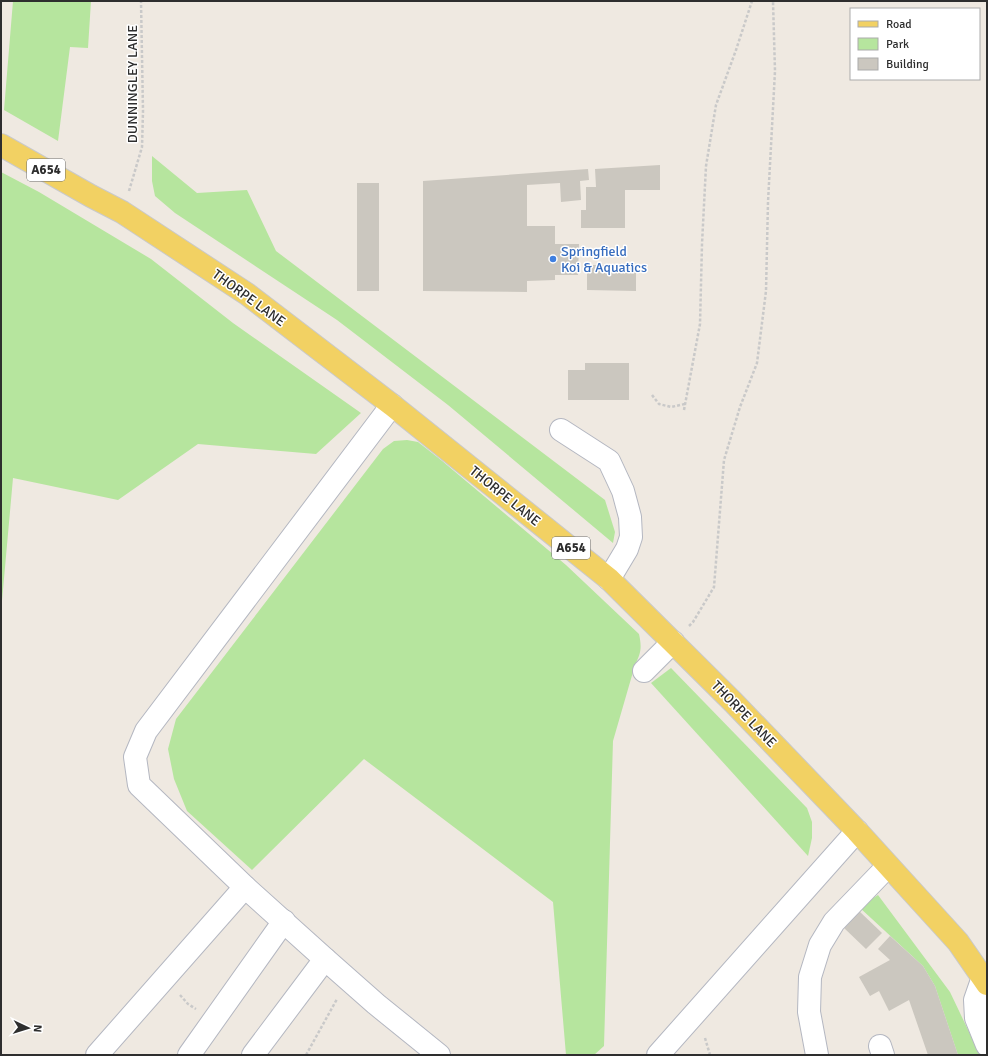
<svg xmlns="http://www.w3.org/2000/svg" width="988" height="1056" font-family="Signika,sans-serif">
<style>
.green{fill:#b6e59e}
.building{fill:#cbc7bf}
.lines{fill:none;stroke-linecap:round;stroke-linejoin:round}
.minor-casing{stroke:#b4b7c1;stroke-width:24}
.major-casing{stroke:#c9c9c9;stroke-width:24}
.path{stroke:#c9c9c9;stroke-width:2.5;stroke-dasharray:3 2;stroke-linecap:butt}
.minor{stroke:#fff;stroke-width:22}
.major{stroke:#f2d163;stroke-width:22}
.shop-dot{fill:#3f7fe0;stroke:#fff;stroke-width:1.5}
.labels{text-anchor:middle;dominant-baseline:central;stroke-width:3;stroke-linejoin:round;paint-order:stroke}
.shield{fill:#fff;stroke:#6d6d6d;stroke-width:1}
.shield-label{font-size:13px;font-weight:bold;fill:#2e2e2e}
.street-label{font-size:14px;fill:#2e2e2e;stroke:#fff}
.shop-label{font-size:14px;fill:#366cbe;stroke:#fff;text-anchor:start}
</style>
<rect width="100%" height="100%" fill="#efe9e1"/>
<g class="green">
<path d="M13 1H91L88 48 70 47 58 141 4 110Z"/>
<path d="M152 156 197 193 247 190 276 251 605 500 615 532 613 543 448 405 337 320 175 213 155 196 152 181Z"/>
<path d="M1 172 39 192 151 259 233 323 361 413 316 454 198 444 118 500 13 478 1 612Z"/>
<path d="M407 440 418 442 441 460 566 565 639 634C642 648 641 653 635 665L613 741 604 1046 594 1055H566L553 902 364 759 252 870 187 811 174 779 168 749 176 719 383 449 394 441Z"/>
<path d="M671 668 807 808 812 822V838L808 856 651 683Z"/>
<path d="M878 895 950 992 980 1055H958L935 986 923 966 859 907Z"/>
</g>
<g class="building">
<path d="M660 165V190H625V228H581V210H586V187H596L595 169Z"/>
<path d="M588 169 589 180 580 181 581 200 561 202 560 183 527 185V226H555V244H579L578 275H555V280L527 281V292L423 291V181Z"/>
<rect x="357" y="183" width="22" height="108"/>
<path d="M587 265H636V291L587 290Z"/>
<path d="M585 363H629V400H568V370H585Z"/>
<path d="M858 910 882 933 866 949 843 927Z"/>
<path d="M890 936 923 966 935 986 958 1055H928L909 1000 889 1011 879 991 870 996 859 977 890 960 878 949Z"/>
</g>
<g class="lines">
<g class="minor-casing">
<g id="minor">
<path d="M392 405 146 731 135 757 139 785 245 887 325 959 376 1004 439 1055"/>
<path d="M561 430 609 461 623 491 630 517 631 537 627 549 609 579"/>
<path d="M644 671 673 642"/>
<path d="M983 977 975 1000 976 1018 987 1045"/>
<path d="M880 1046 883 1055"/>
<path d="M97 1055 245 887"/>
<path d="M189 1055 284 921"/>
<path d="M253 1055 325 959"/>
<path d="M658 1055 857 831"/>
<path d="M817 1055 809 1012 810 977 820 945 834 922 888 866"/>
</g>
</g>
<g class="major-casing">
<path id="major" d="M1 145 91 196 122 212 247 294 392 405 609 579 733 702 857 831 958 942 987 984"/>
</g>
<g class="path">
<path d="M129 191 142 147 143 111 141 1"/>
<path d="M652 395 659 404 671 407 685 404"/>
<path d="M684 410 700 324 702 244 706 166 716 105 736 50 752 1"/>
<path d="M689 626 693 622 714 587 724 460 740 407 757 363 766 291 768 202 775 71 773 1"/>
<path d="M180 995 188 1004 196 1009"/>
<path d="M705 1038 710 1055"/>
<path d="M306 1055 337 999"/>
</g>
<use href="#minor" class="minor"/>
<use href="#major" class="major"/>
</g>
<circle class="shop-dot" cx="553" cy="259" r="4"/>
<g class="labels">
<g class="shield">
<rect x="27" y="159" width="38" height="22" rx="3"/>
<rect x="552" y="537" width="38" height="22" rx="3"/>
</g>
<g class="shield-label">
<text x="46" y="170">A654</text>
<text x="571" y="548">A654</text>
</g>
<g class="street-label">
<text transform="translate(132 84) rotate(-90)">DUNNINGLEY LANE</text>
<text transform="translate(249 298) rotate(36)">THORPE LANE</text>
<text transform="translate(505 496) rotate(39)">THORPE LANE</text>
<text transform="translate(744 714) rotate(46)">THORPE LANE</text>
</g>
<g class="shop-label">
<text x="561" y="251">Springfield<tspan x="561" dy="16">Koi &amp; Aquatics</tspan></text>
</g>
</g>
<rect width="988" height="1056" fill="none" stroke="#2e2e2e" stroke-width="4"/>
<rect x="850" y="8" width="130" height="72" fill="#ffffff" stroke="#ababab"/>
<rect x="858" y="21" width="20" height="6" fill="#f2d163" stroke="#ababab"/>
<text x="886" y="28" font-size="12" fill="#2e2e2e">Road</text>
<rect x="858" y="38" width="20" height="12" fill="#b6e59e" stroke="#ababab"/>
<text x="886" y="48" font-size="12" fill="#2e2e2e">Park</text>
<rect x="858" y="58" width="20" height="12" fill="#cbc7bf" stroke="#ababab"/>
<text x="886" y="68" font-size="12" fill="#2e2e2e">Building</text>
<g transform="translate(28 1028) rotate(94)" stroke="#ffffff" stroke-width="3" paint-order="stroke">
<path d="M0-3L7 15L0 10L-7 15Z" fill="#2e2e2e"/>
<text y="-6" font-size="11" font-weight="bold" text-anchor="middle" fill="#2e2e2e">N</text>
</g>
</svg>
